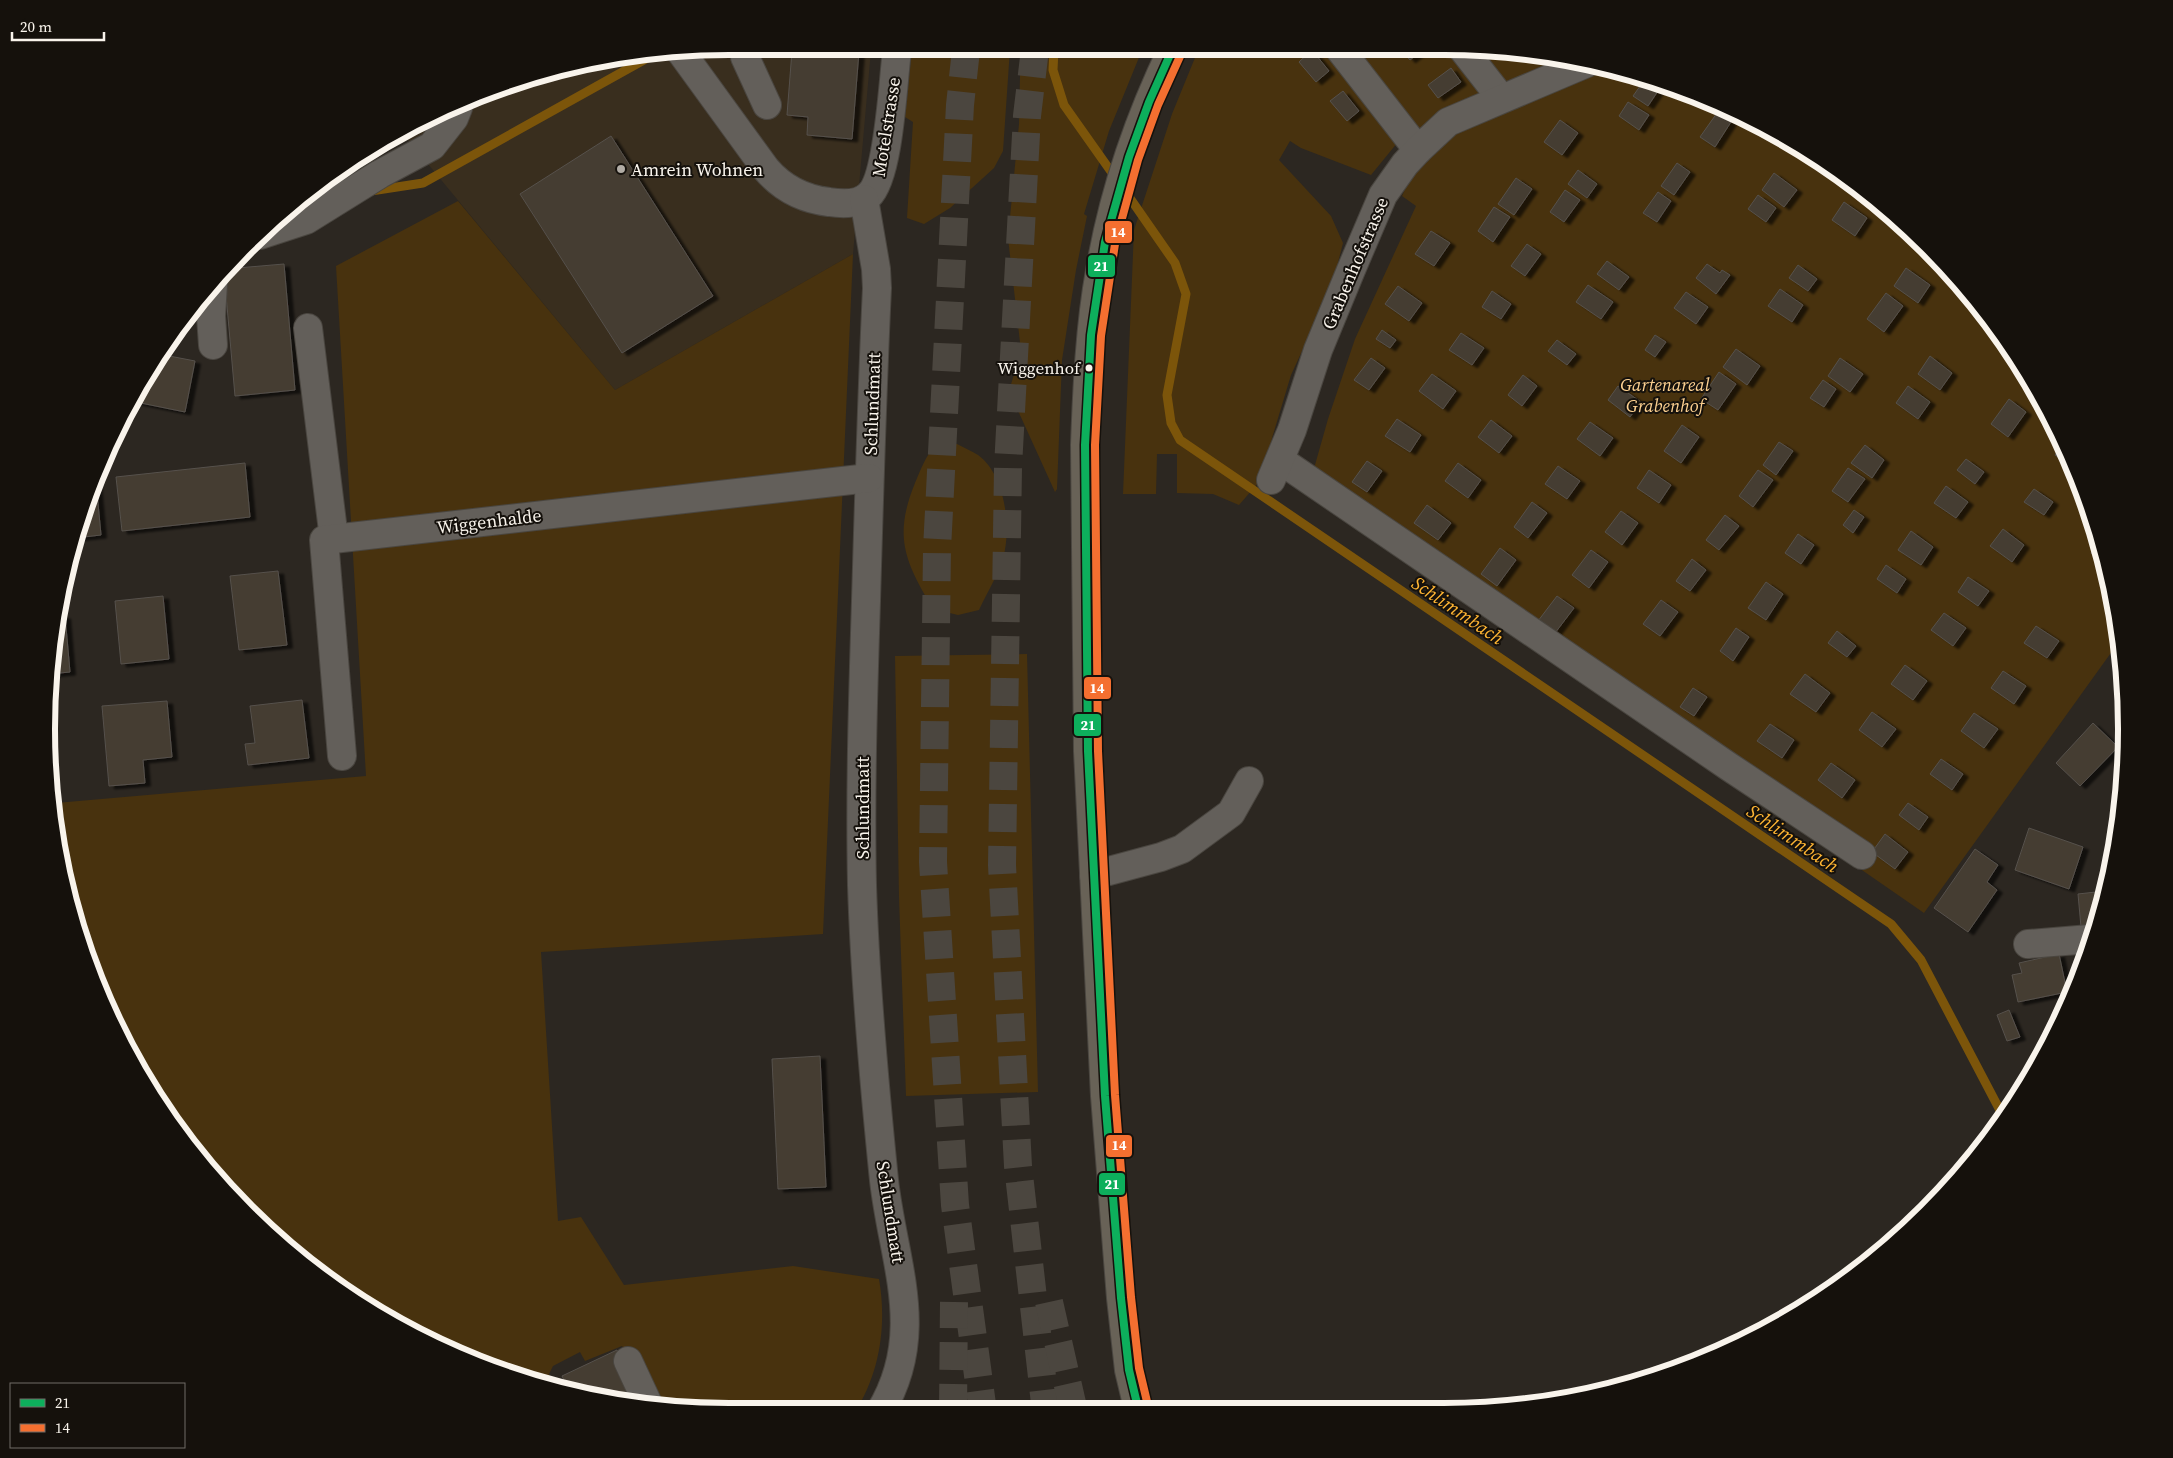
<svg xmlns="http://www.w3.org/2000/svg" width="2173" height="1458" font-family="'Source Serif 4',serif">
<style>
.built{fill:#392e1e}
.green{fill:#48320e}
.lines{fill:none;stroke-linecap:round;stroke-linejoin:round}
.stream{stroke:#7c550a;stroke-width:9}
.building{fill:#443c30;stroke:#56514c;filter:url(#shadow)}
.highway-tunnel{stroke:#4b463f;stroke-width:28;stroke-dasharray:28 14;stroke-linecap:butt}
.minor-casing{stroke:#4a4640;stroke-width:30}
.major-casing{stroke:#4a4640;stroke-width:30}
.minor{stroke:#635f5a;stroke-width:28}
.major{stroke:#686257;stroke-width:28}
.bus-1-casing{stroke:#15110c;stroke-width:11}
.bus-2-casing{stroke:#15110c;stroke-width:11}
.bus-1{stroke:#0daf5c;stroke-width:8}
.bus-2{stroke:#f46f30;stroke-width:8}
.poi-dot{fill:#b1aca5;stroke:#15110c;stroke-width:2}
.bus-dot{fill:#f9f4ec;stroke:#15110c;stroke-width:2}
.labels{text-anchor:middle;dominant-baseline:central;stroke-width:4;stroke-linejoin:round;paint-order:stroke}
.bus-label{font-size:17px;fill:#f9f4ec;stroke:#15110c;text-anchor:end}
.street-label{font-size:18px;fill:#f9f4ec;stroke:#15110c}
.poi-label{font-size:18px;fill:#f9f4ec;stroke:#15110c;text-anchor:start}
.park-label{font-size:18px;font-style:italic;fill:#fdd191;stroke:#15110c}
.water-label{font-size:19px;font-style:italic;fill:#fdb433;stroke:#15110c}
.rim{fill:none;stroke:#f9f4ec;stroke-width:6}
.line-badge{stroke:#15110c;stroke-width:2}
.badge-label{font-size:14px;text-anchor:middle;font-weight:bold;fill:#fff}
</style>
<defs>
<filter id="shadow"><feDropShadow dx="5.5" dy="3" stdDeviation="1" flood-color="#0009"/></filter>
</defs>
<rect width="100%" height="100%" fill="#2c2721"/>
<path class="built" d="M871 50 853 254 615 390 404 135 510 82 640 52Z"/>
<g class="green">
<path d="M1444 46 1573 59 1479 96 1424 132 1402 137 1371 175 1301 148 1290 141 1279 160 1331 216 1343 243 1332 286 1291 375 1272 438 1266 474 1239 505 1213 494 1177 493V454H1157L1156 494H1123L1134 230 1172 114 1199 48Z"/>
<path d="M1010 49 1003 151 994 168 950 208 924 224 907 218 913 122 905 117 912 50Z"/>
<path d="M1022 49H1130L1140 55 1109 131 1084 214 1087 216 1076 270 1062 360 1057 489 1055 492 1009 391 1021 351 1008 238 1019 124 1020 76Z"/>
<path d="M1604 68 1746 117 1824 161 1927 246 2012 349 2075 467 2114 596 2118 643 1924 913 1581 676 1313 472 1328 419 1355 339 1416 206 1402 196 1411 176 1449 137 1518 103Z"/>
<path d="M458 201 615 390 853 254 823 934 541 952 558 1221 581 1217 624 1285 793 1266 879 1279C887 1324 880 1373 855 1412H729L654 1404 640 1374 622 1346 585 1361 580 1352 553 1366 549 1374 555 1385 427 1341 314 1271 246 1212 138 1070 83 949 59 862 56 803 366 776 336 266Z"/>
<path d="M957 444C964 448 972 451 978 455 1005 474 1012 528 1003 558 998 575 987 593 979 610L958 615 933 609C905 562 893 537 915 483 921 469 925 457 935 446Z"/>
<path d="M1027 654 1038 1092 906 1096 899 897 895 656Z"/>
</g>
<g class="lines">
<g class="stream">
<path d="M1054 49 1053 70 1064 105 1117 180"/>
<path d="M371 191 423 183 651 56"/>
<path d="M1125 191 1175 263 1186 294 1167 395 1171 423 1180 440 1891 924 1921 960 2004 1118"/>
<path d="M301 201 323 198"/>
</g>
</g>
<g class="building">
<path d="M1428 46 1410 60 1399 47Z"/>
<path d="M1312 50 1329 71 1316 82 1299 62Z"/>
<path d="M792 51H859L852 139 807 135 808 117 787 115Z"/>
<path d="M1451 68 1461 82 1438 98 1428 85Z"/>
<path d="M1643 82 1660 88 1648 106 1633 96Z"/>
<path d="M1343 91 1359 111 1347 121 1330 101Z"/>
<path d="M1628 102 1649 115 1639 130 1619 116Z"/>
<path d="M1717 113 1731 122 1715 147 1700 137Z"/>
<path d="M1560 120 1578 133 1562 155 1544 142Z"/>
<path d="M611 136 713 296 622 353 520 194Z"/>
<path d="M1677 163 1690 172 1674 195 1661 186Z"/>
<path d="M1578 170 1597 184 1587 198 1568 184Z"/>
<path d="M1774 173 1797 190 1784 207 1762 190Z"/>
<path d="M1516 178 1532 189 1514 215 1498 204Z"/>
<path d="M1854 186 1873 202 1872 203 1852 189Z"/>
<path d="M1565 190 1580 200 1564 222 1550 212Z"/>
<path d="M1658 192 1671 201 1657 222 1643 213Z"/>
<path d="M1758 195 1776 208 1766 222 1748 209Z"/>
<path d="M1844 202 1867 218 1855 236 1832 220Z"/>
<path d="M1494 207 1510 217 1493 242 1478 231Z"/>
<path d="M1431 231 1450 243 1434 266 1415 254Z"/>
<path d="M1527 244 1541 254 1525 276 1511 266Z"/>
<path d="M1607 261 1629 277 1619 290 1597 274Z"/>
<path d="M284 264 295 390 235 396 224 272 226 269Z"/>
<path d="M1707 264 1720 273 1722 270 1730 275 1716 294 1696 278Z"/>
<path d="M1798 265 1817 279 1808 291 1789 278Z"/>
<path d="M1906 268 1930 285 1918 303 1894 286Z"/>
<path d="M1588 285 1613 302 1601 319 1576 302Z"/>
<path d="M1398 286 1422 303 1409 321 1385 304Z"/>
<path d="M1780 289 1803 305 1792 322 1768 306Z"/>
<path d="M1492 291 1511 304 1501 319 1482 307Z"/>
<path d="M1686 292 1708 307 1696 324 1674 308Z"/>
<path d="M1886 293 1903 306 1884 332 1867 319Z"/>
<path d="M202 296 204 312 187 314Z"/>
<path d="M1971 301 1990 323 1967 307Z"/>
<path d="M1382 330 1396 340 1390 348 1376 339Z"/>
<path d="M1461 333 1484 348 1472 365 1449 350Z"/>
<path d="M1655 335 1666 342 1655 357 1645 350Z"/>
<path d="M1557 340 1576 354 1567 365 1548 351Z"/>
<path d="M1736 349 1760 366 1747 385 1723 367Z"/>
<path d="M164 355 195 361 185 412 136 402Z"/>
<path d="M1930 356 1952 373 1940 390 1918 374Z"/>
<path d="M1371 358 1385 368 1369 390 1354 380Z"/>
<path d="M1840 358 1863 374 1850 392 1828 376Z"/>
<path d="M1719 372 1736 384 1718 410 1701 399Z"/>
<path d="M1432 374 1456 391 1443 409 1419 391Z"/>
<path d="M1523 375 1537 386 1522 406 1508 395Z"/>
<path d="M2025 375 2036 395 2020 383Z"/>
<path d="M1823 380 1836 389 1824 407 1810 398Z"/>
<path d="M1618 386 1641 402 1630 417 1608 400Z"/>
<path d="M1908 386 1930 402 1918 419 1896 403Z"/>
<path d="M2009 399 2026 412 2008 437 1991 424Z"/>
<path d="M1397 419 1421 435 1410 452 1385 436Z"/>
<path d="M1491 420 1512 436 1499 453 1478 437Z"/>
<path d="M1590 422 1613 438 1600 456 1577 439Z"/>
<path d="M1682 425 1699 437 1681 463 1664 451Z"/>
<path d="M1779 442 1793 451 1776 475 1763 465Z"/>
<path d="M1865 445 1884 460 1872 478 1851 463Z"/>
<path d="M2063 445 2075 467V469L2055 455Z"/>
<path d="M1966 459 1984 472 1975 484 1957 470Z"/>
<path d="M1367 461 1382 471 1367 492 1352 482Z"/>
<path d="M245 463 250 517 122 531 116 477Z"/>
<path d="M1458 463 1481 480 1468 498 1445 481Z"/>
<path d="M1558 466 1580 481 1567 499 1545 484Z"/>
<path d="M1848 468 1865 479 1848 502 1832 491Z"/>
<path d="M1649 470 1671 485 1659 503 1637 488Z"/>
<path d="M1758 470 1773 480 1753 507 1739 496Z"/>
<path d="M93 482H96L101 535 75 538Z"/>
<path d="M1946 486 1968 502 1956 518 1934 503Z"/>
<path d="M2034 489 2053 502 2044 515 2024 502Z"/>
<path d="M1532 502 1547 513 1528 538 1514 527Z"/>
<path d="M1427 505 1451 523 1438 540 1414 523Z"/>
<path d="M1854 510 1864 517 1853 533 1843 525Z"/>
<path d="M1621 511 1638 523 1622 545 1605 532Z"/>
<path d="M1725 515 1739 526 1719 550 1706 540Z"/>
<path d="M2003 529 2024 545 2012 562 1990 546Z"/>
<path d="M1911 531 1933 547 1921 565 1898 550Z"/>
<path d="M1798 534 1814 545 1801 564 1785 553Z"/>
<path d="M2098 544 2103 562 2091 553Z"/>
<path d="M1500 548 1516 560 1497 586 1481 574Z"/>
<path d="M1591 550 1608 562 1589 588 1572 575Z"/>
<path d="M1692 559 1706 570 1690 591 1676 581Z"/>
<path d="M1886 565 1906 579 1897 593 1877 579Z"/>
<path d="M278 571 287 645 239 650 230 576Z"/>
<path d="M1968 577 1989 591 1978 606 1958 592Z"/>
<path d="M1766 582 1783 594 1766 620 1748 608Z"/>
<path d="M163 596 169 659 121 664 115 601Z"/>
<path d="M1557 596 1574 608 1555 633 1538 621Z"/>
<path d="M1661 600 1678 612 1660 636 1643 624Z"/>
<path d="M1944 613 1966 628 1953 646 1931 630Z"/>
<path d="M59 616H65L70 672 49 674Z"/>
<path d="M2036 626 2059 641 2047 658 2024 643Z"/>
<path d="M1736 628 1749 637 1733 661 1720 651Z"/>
<path d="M1837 631 1856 646 1847 657 1828 643Z"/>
<path d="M1905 665 1927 681 1913 700 1891 684Z"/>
<path d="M2003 671 2026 686 2014 704 1991 688Z"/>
<path d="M1805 674 1830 693 1816 712 1790 694Z"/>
<path d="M1693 688 1707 697 1694 716 1680 707Z"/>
<path d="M302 700 309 758 248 765 245 744 255 743 250 706Z"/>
<path d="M167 701 172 757 143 760 145 783 109 786 102 706Z"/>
<path d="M1872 712 1896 729 1882 747 1859 730Z"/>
<path d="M1974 713 1998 729 1984 748 1961 731Z"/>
<path d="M2093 723 2118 747 2080 786 2056 763Z"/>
<path d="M1770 724 1794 740 1782 758 1757 741Z"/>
<path d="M1941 759 1963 774 1952 790 1930 774Z"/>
<path d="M1831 763 1855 780 1842 798 1818 780Z"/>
<path d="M1908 803 1928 817 1919 830 1899 815Z"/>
<path d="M2029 828 2083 847 2069 889 2015 870Z"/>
<path d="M1885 834 1908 852 1895 869 1872 852Z"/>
<path d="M1975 849 1998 865 1987 882 1997 890 1968 932 1934 908Z"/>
<path d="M2105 891 2094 926 2081 927 2078 894Z"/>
<path d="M2087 949 2081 970 2077 951Z"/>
<path d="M2059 954 2067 992 2018 1002 2012 975 2022 973 2019 963Z"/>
<path d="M2009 1010 2020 1037 2007 1041 1997 1015Z"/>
<path d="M820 1056 826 1187 778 1189 772 1059Z"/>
<path d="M617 1350 640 1399 633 1402 596 1399 568 1389 562 1376Z"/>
</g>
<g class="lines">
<g class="highway-tunnel">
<path d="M1035 49 1027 116 1008 467 1002 865 1018 1166 1046 1412"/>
<path d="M966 50 960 105 937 549 933 862 955 1205 983 1412"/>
<path d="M1049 1302 1074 1412"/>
<path d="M953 1412 954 1302"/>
</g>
<g class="minor-casing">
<g id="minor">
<path d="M1338 47 1418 150"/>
<path d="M1462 48 1501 98"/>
<path d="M747 51 745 57 767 105"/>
<path d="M681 52 766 169C783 189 803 199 829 202 842 204 859 205 869 195 889 177 893 81 897 50"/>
<path d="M864 199 876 269 877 288C872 392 869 496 866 601 863 695 860 790 862 885 865 983 874 1082 884 1180 893 1262 928 1333 880 1412"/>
<path d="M260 235 306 220 380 174 432 146 454 118 458 108"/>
<path d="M213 284 211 316 213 345"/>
<path d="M308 328 334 539"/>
<path d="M1280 460 1728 766 1862 855"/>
<path d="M1271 480 1292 430 1318 350 1351 270 1383 195 1405 164 1418 150 1448 122 1587 63"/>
<path d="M342 756 324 540 869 478"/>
<path d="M1094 875 1161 857 1182 849 1231 813 1249 781"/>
<path d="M2028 944 2090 939"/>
<path d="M628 1361 648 1404"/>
</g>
</g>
<g class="major-casing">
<path id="major" d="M1139 1412 1129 1370 1121 1298 1105 1096 1088 751 1085 445C1087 389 1090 325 1100 271 1113 194 1139 118 1173 48"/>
</g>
<use href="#minor" class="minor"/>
<use href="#major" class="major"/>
<g class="bus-1-casing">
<path id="bus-1" d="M1139 1412 1129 1370 1121 1298 1105 1096 1088 751 1085 445 1091 335 1105 242 1129 157 1149 102 1173 48"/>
</g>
<g class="bus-2-casing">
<path id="bus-2" d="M1149 1410 1139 1368 1131 1297 1115 1095 1098 751 1095 445 1101 336 1115 244 1138 160 1158 105 1182 52"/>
</g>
<use href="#bus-1" class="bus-1"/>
<use href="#bus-2" class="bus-2"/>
</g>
<circle class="poi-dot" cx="621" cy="169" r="5"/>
<circle class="bus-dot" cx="1089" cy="368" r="4.5"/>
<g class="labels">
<g class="bus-label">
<text x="1080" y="368">Wiggenhof</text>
</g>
<g class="street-label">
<text transform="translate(886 127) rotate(-81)">Motelstrasse</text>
<text transform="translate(1355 263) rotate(-67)">Grabenhofstrasse</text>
<text transform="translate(872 404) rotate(-88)">Schlundmatt</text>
<text transform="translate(489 521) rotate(-7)">Wiggenhalde</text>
<text transform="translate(862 808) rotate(-90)">Schlundmatt</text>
<text transform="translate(891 1212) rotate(81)">Schlundmatt</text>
</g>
<g class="poi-label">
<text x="631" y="169">Amrein Wohnen</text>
</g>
<g class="park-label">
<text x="1665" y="384">Gartenareal<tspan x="1665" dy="21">Grabenhof</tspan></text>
</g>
<g class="water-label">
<text transform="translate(1458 610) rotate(34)">Schlimmbach</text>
<text transform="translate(1793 838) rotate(34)">Schlimmbach</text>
</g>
</g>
<path d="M0 0H2173V1458H0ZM729 55H1444A674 674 0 0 1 2118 729V729A674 674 0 0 1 1444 1403H729A674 674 0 0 1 55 729V729A674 674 0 0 1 729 55Z" fill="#15110c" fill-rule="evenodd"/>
<path class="rim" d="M729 55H1444A674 674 0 0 1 2118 729V729A674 674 0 0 1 1444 1403H729A674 674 0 0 1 55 729V729A674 674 0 0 1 729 55Z"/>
<g class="line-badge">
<rect x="1104" y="220" width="29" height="24" rx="5" fill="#f46f30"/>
<rect x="1087" y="254" width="29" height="24" rx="5" fill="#0daf5c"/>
<rect x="1083" y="676" width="29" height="24" rx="5" fill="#f46f30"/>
<rect x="1073" y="713" width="29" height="24" rx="5" fill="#0daf5c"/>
<rect x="1105" y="1134" width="28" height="24" rx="5" fill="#f46f30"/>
<rect x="1098" y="1172" width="28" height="24" rx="5" fill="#0daf5c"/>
</g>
<g class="badge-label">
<text x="1118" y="237">14</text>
<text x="1101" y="271">21</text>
<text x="1097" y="693">14</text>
<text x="1088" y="730">21</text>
<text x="1119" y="1150">14</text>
<text x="1112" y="1189">21</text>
</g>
<rect x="10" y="1383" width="175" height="65" fill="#15110c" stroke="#706c66"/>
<rect x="20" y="1399" width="25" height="8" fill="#0daf5c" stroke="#706c66"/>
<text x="55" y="1408" font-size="15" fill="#f9f4ec">21</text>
<rect x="20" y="1424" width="25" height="8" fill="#f46f30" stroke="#706c66"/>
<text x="55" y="1433" font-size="15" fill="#f9f4ec">14</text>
<path d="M12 32v8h92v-8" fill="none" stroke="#f9f4ec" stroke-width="2.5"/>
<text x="20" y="32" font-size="15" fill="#f9f4ec" stroke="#15110c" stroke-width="4" paint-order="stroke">20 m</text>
</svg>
